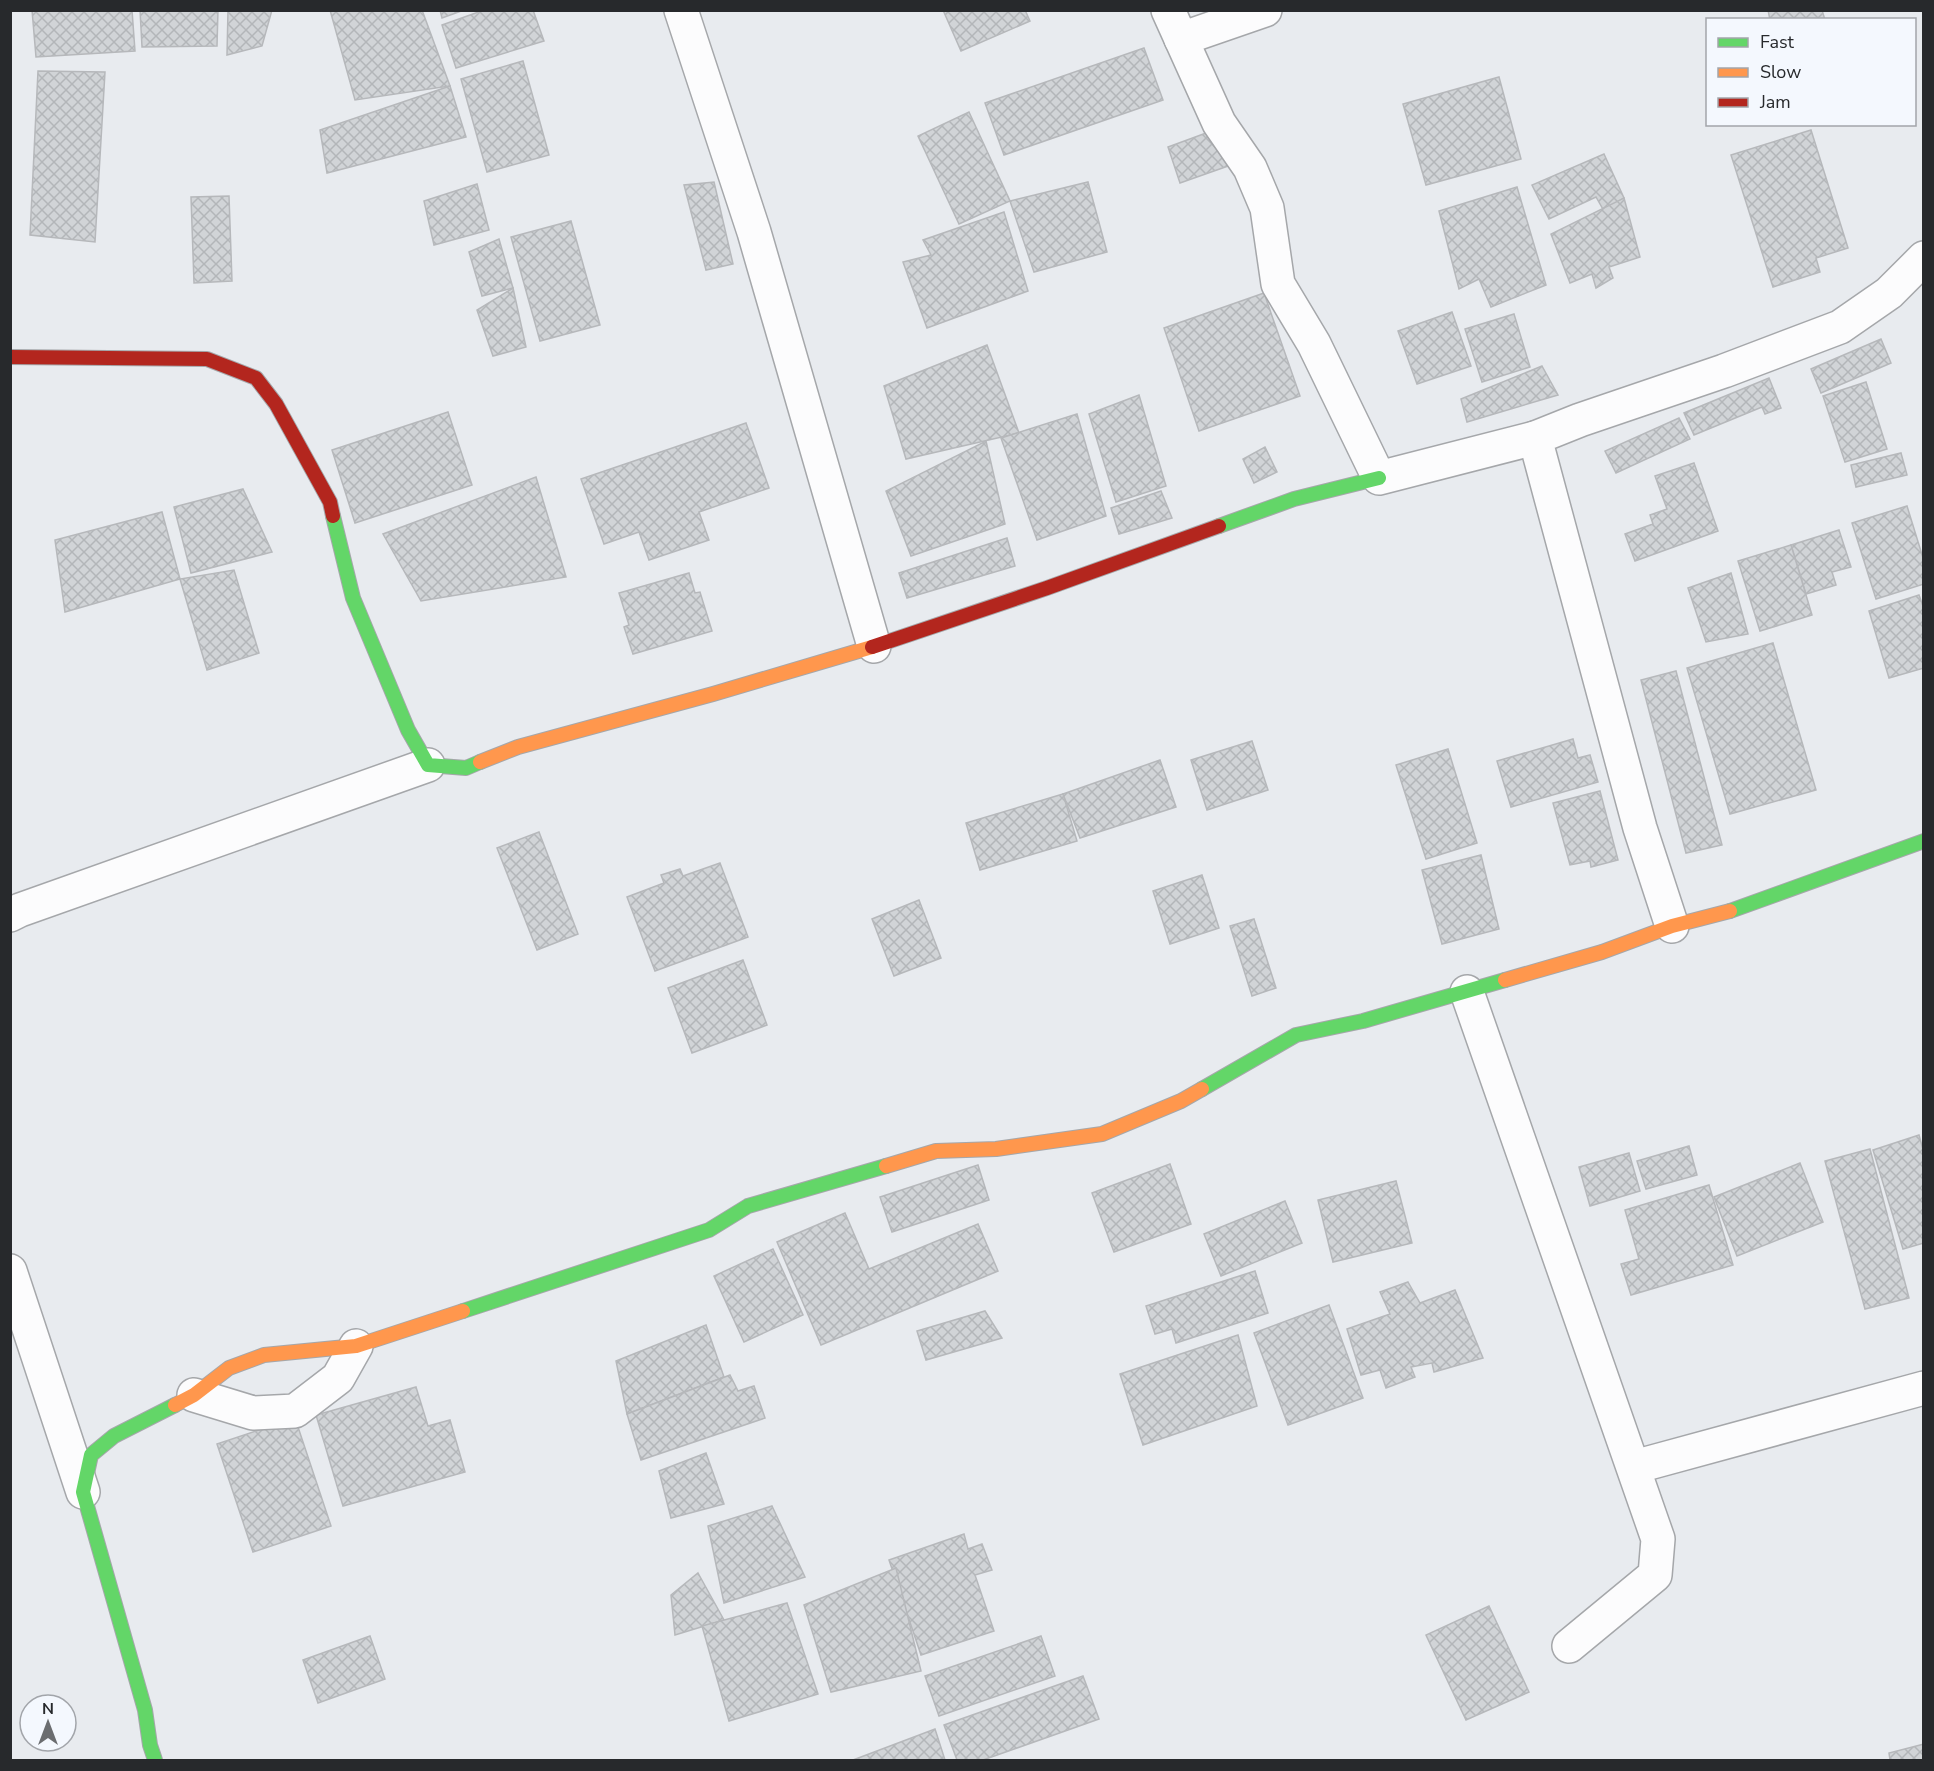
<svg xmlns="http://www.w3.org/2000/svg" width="1934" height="1771" font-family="'Nunito Sans',sans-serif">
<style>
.building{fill:url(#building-cross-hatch);stroke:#b6b8bb;stroke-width:1.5}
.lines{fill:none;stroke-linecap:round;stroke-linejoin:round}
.street-casing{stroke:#a5a7aa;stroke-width:36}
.fast-casing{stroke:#a5a7aa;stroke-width:16}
.slow-casing{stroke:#a5a7aa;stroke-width:16}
.jam-casing{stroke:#a5a7aa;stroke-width:16}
.street{stroke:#fcfcfd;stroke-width:33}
.fast{stroke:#63d668;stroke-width:14}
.slow{stroke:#ff974d;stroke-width:14}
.jam{stroke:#b3261e;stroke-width:14}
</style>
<defs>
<pattern id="building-cross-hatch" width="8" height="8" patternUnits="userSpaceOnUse" patternTransform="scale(1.5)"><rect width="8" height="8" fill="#d1d4d7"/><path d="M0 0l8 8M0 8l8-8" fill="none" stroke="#b3b6b9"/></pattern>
</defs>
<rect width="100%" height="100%" fill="#e8ebef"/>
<g class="building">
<path d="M32 10H132L135 51 36 57Z"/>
<path d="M140 10H218L217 46 142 47Z"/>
<path d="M228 10H272L262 46 227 55Z"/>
<path d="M330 10H422L450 86 355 100Z"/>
<path d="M440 10H464L442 18Z"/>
<path d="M484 10H533L544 41 456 68 442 25Z"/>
<path d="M943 10H1025L1030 21 961 51Z"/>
<path d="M1768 10H1822L1825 20H1770Z"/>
<path d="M1144 48 1163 100 1004 155 985 103Z"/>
<path d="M523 61 549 155 487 172 461 79Z"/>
<path d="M38 71 105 72 95 242 30 235Z"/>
<path d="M1499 77 1521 159 1426 185 1403 104Z"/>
<path d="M450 86 466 137 327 173 320 130Z"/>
<path d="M969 112 1010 201 959 224 918 136Z"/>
<path d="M1217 129 1231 165 1180 183 1168 147Z"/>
<path d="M1811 130 1848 248 1816 258 1820 272 1773 287 1731 155Z"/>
<path d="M1604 154 1624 198 1604 211 1596 197 1549 219 1532 185Z"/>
<path d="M714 182 733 264 706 270 684 185Z"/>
<path d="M1088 182 1107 252 1034 272 1010 201Z"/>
<path d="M477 184 489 230 434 245 424 201Z"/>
<path d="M1517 187 1546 285 1491 307 1479 279 1459 289 1439 211Z"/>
<path d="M229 196 232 281 194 283 191 197Z"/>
<path d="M1624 198 1640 257 1609 267 1613 278 1596 288 1592 274 1570 283 1551 234Z"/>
<path d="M1004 212 1028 291 927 328 903 262 931 255 923 240Z"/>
<path d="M571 221 600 325 540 341 511 237Z"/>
<path d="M499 239 513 288 482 296 469 252Z"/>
<path d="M513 288 526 347 493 356 477 310Z"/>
<path d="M1264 293 1300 396 1199 431 1164 328Z"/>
<path d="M1452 312 1471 366 1417 384 1398 331Z"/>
<path d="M1514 314 1530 367 1482 382 1465 329Z"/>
<path d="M1881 339 1891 363 1821 393 1811 369Z"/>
<path d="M987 345 1019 433 906 459 884 386Z"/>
<path d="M1542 366 1558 395 1467 422 1461 399Z"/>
<path d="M1769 378 1781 408 1765 414 1762 407 1694 435 1684 413Z"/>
<path d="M1866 382 1887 449 1845 462 1823 396Z"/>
<path d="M1139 395 1166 486 1116 502 1089 414Z"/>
<path d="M448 412 472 485 355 523 332 450Z"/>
<path d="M1077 414 1106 516 1037 540 1001 438Z"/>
<path d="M1679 418 1690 439 1616 473 1605 451Z"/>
<path d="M746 423 769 488 699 512 709 540 649 560 639 532 604 544 581 479Z"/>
<path d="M986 441 1005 524 911 556 886 491Z"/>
<path d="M1265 447 1277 472 1254 483 1243 459Z"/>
<path d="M1901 453 1907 475 1856 487 1851 465Z"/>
<path d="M1694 463 1718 531 1635 561 1625 534 1653 524 1650 515 1667 509 1655 476Z"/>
<path d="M536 477 566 577 421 601 383 534Z"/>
<path d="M243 489 272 552 191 573 174 507Z"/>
<path d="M1161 491 1172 518 1119 534 1111 508Z"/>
<path d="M1907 506 1924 561V584L1876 599 1852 523Z"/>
<path d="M162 512 180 579 65 612 55 540Z"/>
<path d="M1839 530 1851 567 1832 572 1836 585 1806 594 1791 545Z"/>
<path d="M1007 538 1015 566 907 598 899 573Z"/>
<path d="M1791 545 1812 615 1760 631 1738 561Z"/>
<path d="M234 570 259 653 207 670 180 579Z"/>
<path d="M689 573 695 593 700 592 712 631 633 654 624 627 629 625 619 593Z"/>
<path d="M1731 573 1748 634 1706 642 1688 588Z"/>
<path d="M1919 595 1924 609V668L1889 678 1869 611Z"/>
<path d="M1773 643 1816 790 1730 814 1687 668Z"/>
<path d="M1676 671 1722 845 1686 853 1641 680Z"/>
<path d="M1573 739 1578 758 1590 755 1598 782 1511 807 1497 761Z"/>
<path d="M1252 741 1268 790 1207 810 1191 760Z"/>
<path d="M1448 749 1477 843 1426 859 1396 765Z"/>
<path d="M1160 760 1176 807 1080 838 1063 794Z"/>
<path d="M1600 791 1618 860 1591 867 1590 861 1570 865 1553 803Z"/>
<path d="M1063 794 1077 841 980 870 966 823Z"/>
<path d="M539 832 578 934 537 950 497 848Z"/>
<path d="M1481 855 1499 929 1442 944 1422 870Z"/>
<path d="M720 863 748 937 655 971 627 897 664 883 661 875 680 869 683 876Z"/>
<path d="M1202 875 1219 928 1170 944 1153 891Z"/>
<path d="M919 900 941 958 894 976 872 919Z"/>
<path d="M1254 919 1276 988 1252 996 1230 926Z"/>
<path d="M743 960 767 1025 692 1053 668 988Z"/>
<path d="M1919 1135 1924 1153V1243L1903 1249 1873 1150Z"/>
<path d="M1689 1146 1697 1175 1646 1189 1637 1161Z"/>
<path d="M1870 1149 1909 1298 1865 1309 1825 1161Z"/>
<path d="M1629 1153 1640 1191 1590 1206 1579 1167Z"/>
<path d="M1800 1163 1823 1222 1737 1256 1714 1197Z"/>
<path d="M1170 1164 1191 1224 1114 1252 1092 1193Z"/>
<path d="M978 1165 989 1200 892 1232 880 1197Z"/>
<path d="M1396 1181 1412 1243 1333 1262 1318 1200Z"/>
<path d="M1709 1185 1733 1265 1631 1295 1621 1264 1639 1259 1625 1210Z"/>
<path d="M1285 1201 1302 1243 1221 1276 1204 1234Z"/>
<path d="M845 1213 869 1269 978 1224 998 1271 821 1345 777 1242Z"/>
<path d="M773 1249 803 1315 744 1342 714 1276Z"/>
<path d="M1255 1271 1268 1313 1176 1343 1172 1329 1155 1334 1146 1306Z"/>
<path d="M1408 1282 1420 1303 1455 1290 1483 1358 1434 1372 1432 1363 1411 1367 1415 1377 1386 1388 1380 1370 1361 1375 1347 1329 1390 1314 1380 1292Z"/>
<path d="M1329 1305 1363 1398 1288 1425 1254 1333Z"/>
<path d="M985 1311 1002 1338 926 1360 917 1331Z"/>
<path d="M706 1325 724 1377 627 1414 616 1361Z"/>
<path d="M1238 1335 1257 1406 1143 1445 1120 1374Z"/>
<path d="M730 1375 738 1391 754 1386 765 1418 641 1460 627 1414Z"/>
<path d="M416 1387 428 1426 450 1420 465 1472 343 1506 316 1415Z"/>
<path d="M295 1418 331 1526 253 1552 217 1444Z"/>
<path d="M706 1453 724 1504 671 1518 659 1471Z"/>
<path d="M772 1506 805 1577 724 1603 708 1526Z"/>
<path d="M964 1534 968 1549 982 1544 992 1570 975 1575 994 1631 921 1655 889 1560Z"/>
<path d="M896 1568 921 1671 831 1692 804 1605Z"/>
<path d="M698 1573 724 1620 675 1635 671 1595Z"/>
<path d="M787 1603 818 1694 729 1721 702 1626Z"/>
<path d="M1489 1606 1529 1692 1466 1720 1426 1635Z"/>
<path d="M370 1636 385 1679 318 1703 303 1660Z"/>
<path d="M1041 1636 1055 1676 939 1716 925 1676Z"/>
<path d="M1083 1676 1099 1719 983 1760H957L944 1725Z"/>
<path d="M935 1729 945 1760H853Z"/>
<path d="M1924 1744V1760H1890L1889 1753Z"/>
</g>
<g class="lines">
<g class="street-casing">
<g id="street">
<path d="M681 10 754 232 874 646"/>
<path d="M1168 10 1219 123 1250 168 1267 208 1278 284 1314 344 1379 478 1535 438"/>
<path d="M1181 39 1265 10"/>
<path d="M10 915 20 910 428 765"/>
<path d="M1672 926 1640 828 1535 438 1580 420 1724 371 1840 327 1889 293 1924 258"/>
<path d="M1467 992 1658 1539 1655 1575 1569 1646"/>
<path d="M10 1271 83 1492"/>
<path d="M194 1395 253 1413 295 1411 338 1378 356 1346"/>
<path d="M1634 1467 1924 1388"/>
</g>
</g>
<g class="fast-casing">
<g id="fast">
<path d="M333 516 353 598 408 730 428 765 466 768 480 762"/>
<path d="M1219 526 1294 499 1379 478"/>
<path d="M1730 911 1924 841"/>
<path d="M1202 1089 1296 1035 1363 1021 1505 980"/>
<path d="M463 1311 709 1230 748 1206 886 1166"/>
<path d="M155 1760 150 1745 145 1710 83 1492 91 1455 114 1436 175 1405"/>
</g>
</g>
<g class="slow-casing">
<g id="slow">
<path d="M480 762 518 747 713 694 872 647"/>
<path d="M1505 980 1602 952 1672 926 1730 911"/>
<path d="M886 1166 936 1151 996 1149 1102 1134 1181 1101 1202 1089"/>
<path d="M175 1405 194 1395 229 1368 264 1355 356 1346 463 1311"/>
</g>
</g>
<g class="jam-casing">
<g id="jam">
<path d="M10 357 207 359 256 378 276 404 330 502 333 516"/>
<path d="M872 647 1047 588 1219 526"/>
</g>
</g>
<use href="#street" class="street"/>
<use href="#fast" class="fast"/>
<use href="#slow" class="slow"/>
<use href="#jam" class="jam"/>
</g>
<rect width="1934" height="1771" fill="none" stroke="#27292c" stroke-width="24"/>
<rect x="1706" y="18" width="210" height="108" fill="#f4f8fe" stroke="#a2a5aa" stroke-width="1.5"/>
<rect x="1718" y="38" width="30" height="9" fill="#63d668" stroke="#a2a5aa" stroke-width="1.5"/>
<text x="1760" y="48" font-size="18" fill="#27292c">Fast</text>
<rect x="1718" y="68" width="30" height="9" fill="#ff974d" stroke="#a2a5aa" stroke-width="1.5"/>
<text x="1760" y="78" font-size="18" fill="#27292c">Slow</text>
<rect x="1718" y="98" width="30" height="9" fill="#b3261e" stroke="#a2a5aa" stroke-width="1.5"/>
<text x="1760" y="108" font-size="18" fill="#27292c">Jam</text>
<g transform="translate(48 1723)"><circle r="28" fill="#f4f8fe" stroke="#a2a5aa" stroke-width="1.5"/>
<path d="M0-4.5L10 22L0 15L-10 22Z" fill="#6b6d70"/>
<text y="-9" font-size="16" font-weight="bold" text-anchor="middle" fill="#27292c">N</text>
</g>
</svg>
